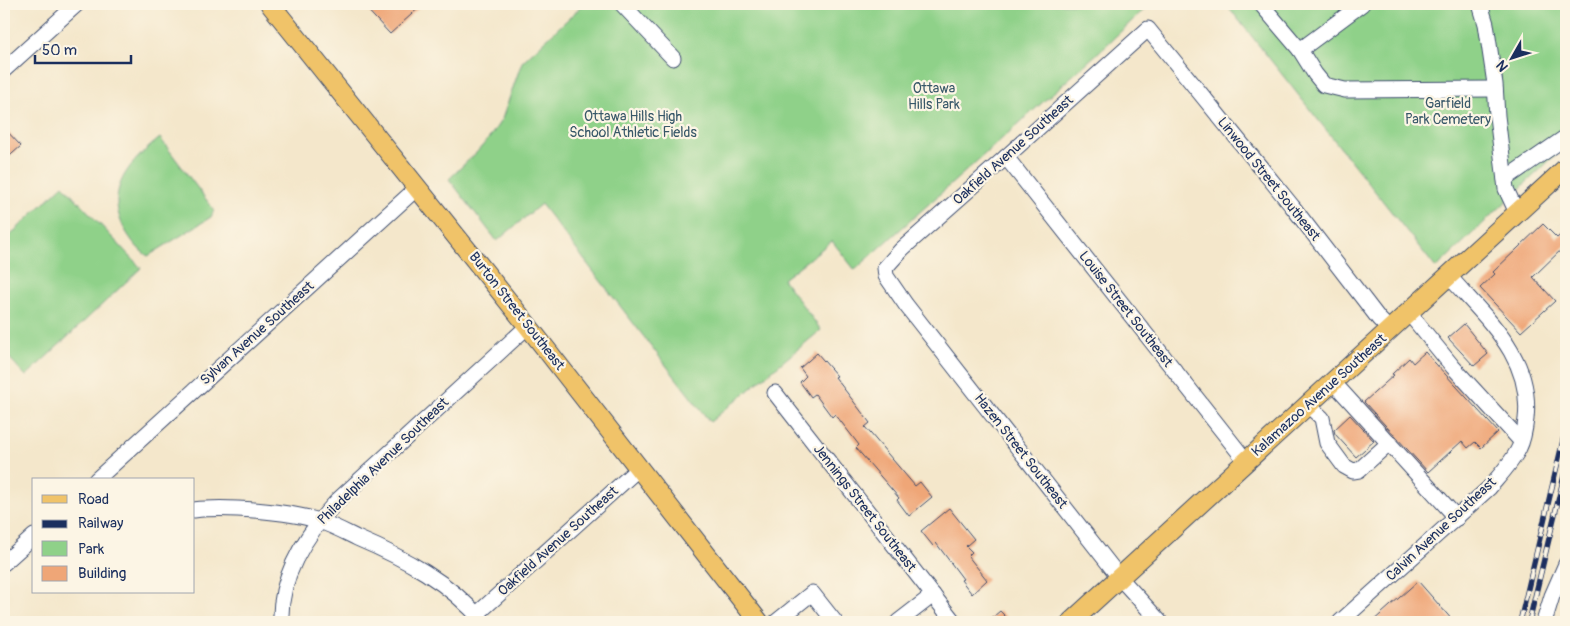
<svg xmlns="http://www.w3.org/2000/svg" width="1570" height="626" font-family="Pangolin,sans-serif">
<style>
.green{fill:#8fd189;stroke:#558074}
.building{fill:#efa677}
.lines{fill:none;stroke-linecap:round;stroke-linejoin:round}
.minor-casing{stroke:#3c4b6e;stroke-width:17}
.major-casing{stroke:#3c4b6e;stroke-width:21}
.minor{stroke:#fff;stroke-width:15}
.major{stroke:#f0c369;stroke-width:19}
.rail-casing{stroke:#1b2f5e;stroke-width:5.5}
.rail{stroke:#fcf5e5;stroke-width:4;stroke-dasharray:11;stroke-linecap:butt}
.labels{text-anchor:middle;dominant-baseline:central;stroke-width:4.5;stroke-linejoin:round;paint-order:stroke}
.park-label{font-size:14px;fill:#385869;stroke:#fcf5e5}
.street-label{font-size:14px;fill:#1b2f5e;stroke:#fcf5e5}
</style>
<rect width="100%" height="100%" fill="#fcf5e5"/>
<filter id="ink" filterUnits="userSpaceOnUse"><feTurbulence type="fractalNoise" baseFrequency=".02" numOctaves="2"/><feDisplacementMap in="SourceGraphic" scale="10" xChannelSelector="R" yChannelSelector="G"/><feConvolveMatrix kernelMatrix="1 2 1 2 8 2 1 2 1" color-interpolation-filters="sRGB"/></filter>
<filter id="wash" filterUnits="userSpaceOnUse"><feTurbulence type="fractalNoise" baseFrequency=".0096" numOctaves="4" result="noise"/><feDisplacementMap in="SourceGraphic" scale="20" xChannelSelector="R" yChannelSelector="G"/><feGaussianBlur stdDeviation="1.12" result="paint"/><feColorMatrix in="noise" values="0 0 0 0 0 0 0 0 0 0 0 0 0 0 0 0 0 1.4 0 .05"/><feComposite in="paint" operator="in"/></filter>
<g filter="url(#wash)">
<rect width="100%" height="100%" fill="#f4e7cb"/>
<g class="green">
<path d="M584 4H1150L1100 51 855 270 832 241 783 279 821 330 710 422 541 204 497 241 449 179 477 152 490 137 502 119 522 62Z"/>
<path d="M1226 4H1566V145L1436 268Z"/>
<path d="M160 138 214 210 211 217 148 256C138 250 131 240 125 230 103 189 130 162 160 138Z"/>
<path d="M63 185 141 268 26 376 4 352V241Z"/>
</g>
<g id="blocks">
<g class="building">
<path d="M362 4H423L390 34Z"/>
<path d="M4 128 21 146 4 161Z"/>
<path d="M1543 224 1557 238 1566 230V245L1533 277 1555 301 1521 332 1480 288 1495 274 1493 272Z"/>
<path d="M1464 324 1488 354 1474 366 1448 338Z"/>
<path d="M1425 352 1498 432 1481 448 1475 442 1468 448 1462 441 1428 472 1364 402 1394 375 1392 374 1409 358 1413 363Z"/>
<path d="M817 353 837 376 835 377 870 423 865 427 915 486 920 482 932 497 909 516 897 500 899 498 856 448 859 445 835 414 832 417 815 394 811 397 800 382 806 376 800 368Z"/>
<path d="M1350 415 1374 441 1356 457 1335 434 1334 430Z"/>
<path d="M949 508 974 539 966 546 972 552 968 556 987 580 972 594 961 580 963 579 936 543 933 546 921 531Z"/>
<path d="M1418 581 1454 622H1372Z"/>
<path d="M1000 611 1011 622H987Z"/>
</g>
</g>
</g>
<g filter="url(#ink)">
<use href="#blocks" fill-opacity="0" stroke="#3c4b6e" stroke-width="1"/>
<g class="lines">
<g class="minor-casing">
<g id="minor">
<path d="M622 4 673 58"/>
<path d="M1261 4 1300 50 1362 4"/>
<path d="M1480 4 1486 24 1495 84 1497 116 1506 189 1517 213"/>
<path d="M1300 50 1315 74 1324 85 1345 90 1495 89"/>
<path d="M4 70 77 4"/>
<path d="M1006 157 1246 461"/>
<path d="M1505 179 1566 137"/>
<path d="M1409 313 1453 367 1521 441"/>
<path d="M1333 382 1457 518"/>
<path d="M775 393 954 622"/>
<path d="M1308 405 1322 418 1327 443 1344 466 1353 471 1359 470 1389 443"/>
<path d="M96 480 418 187"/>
<path d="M194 510C225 506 289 511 319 521 332 525 345 532 357 538 404 558 450 582 483 622"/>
<path d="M4 563 34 536"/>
<path d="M476 615 639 468"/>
<path d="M281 622C279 575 307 533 338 500L528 326"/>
<path d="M776 622 812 593 835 622"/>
<path d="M898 622 933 595"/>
<path d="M1160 622 1120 578 906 305 886 276 885 268 902 249 1006 157 1148 29 1292 206 1379 319 1390 330"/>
<path d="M1340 622 1489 488C1499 476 1512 463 1519 448 1523 440 1525 428 1526 419 1533 357 1486 319 1449 276"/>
<path d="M1544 622 1552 596 1566 564"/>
</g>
</g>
<g class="major-casing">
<g id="major">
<path d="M270 4 528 326 759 622"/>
<path d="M1071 622 1566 168"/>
</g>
</g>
<use href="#minor" class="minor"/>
<use href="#major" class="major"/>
<g class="rail-casing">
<g id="rail">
<path d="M1520 622 1566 428"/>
<path d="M1529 622 1566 468"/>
</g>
</g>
<use href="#rail" class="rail"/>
</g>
</g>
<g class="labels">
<g class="park-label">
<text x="934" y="88">Ottawa<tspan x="934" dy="16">Hills Park</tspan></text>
<text x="1448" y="103">Garfield<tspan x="1448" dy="16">Park Cemetery</tspan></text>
<text x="633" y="116">Ottawa Hills High<tspan x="633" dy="16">School Athletic Fields</tspan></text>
</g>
<g class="street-label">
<text transform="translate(1013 150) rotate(-42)">Oakfield Avenue Southeast</text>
<text transform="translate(1269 179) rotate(51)">Linwood Street Southeast</text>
<text transform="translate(1126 309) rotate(52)">Louise Street Southeast</text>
<text transform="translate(517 311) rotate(52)">Burton Street Southeast</text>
<text transform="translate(257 333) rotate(-42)">Sylvan Avenue Southeast</text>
<text transform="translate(1319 395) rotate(-42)">Kalamazoo Avenue Southeast</text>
<text transform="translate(1021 451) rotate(52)">Hazen Street Southeast</text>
<text transform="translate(383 461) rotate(-44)">Philadelphia Avenue Southeast</text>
<text transform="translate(865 508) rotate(52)">Jennings Street Southeast</text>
<text transform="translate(1441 529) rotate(-43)">Calvin Avenue Southeast</text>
<text transform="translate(558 541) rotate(-42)">Oakfield Avenue Southeast</text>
</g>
</g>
<rect width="1570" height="626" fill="none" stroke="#fcf5e5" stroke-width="20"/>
<rect x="32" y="478" width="162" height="115" fill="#fcf5e5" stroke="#a2a6af"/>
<rect x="42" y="495" width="25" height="8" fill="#f0c369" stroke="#a2a6af"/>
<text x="78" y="504" font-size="15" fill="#1b2f5e">Road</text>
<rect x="42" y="520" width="25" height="8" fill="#1b2f5e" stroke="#a2a6af"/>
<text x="78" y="528" font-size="15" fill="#1b2f5e">Railway</text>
<rect x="42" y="541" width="25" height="15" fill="#8fd189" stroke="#a2a6af"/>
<text x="78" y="554" font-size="15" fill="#1b2f5e">Park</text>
<rect x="42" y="566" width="25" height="15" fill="#efa677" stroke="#a2a6af"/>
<text x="78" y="578" font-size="15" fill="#1b2f5e">Building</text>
<g transform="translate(1512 58) rotate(231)" stroke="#fcf5e5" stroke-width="4" paint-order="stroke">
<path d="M0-4L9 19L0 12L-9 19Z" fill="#1b2f5e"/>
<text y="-8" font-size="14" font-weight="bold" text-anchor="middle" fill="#1b2f5e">N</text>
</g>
<path d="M35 55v8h96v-8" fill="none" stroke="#1b2f5e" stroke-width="2.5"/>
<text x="42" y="55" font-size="15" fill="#1b2f5e" stroke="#fcf5e5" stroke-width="4" paint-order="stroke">50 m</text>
</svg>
